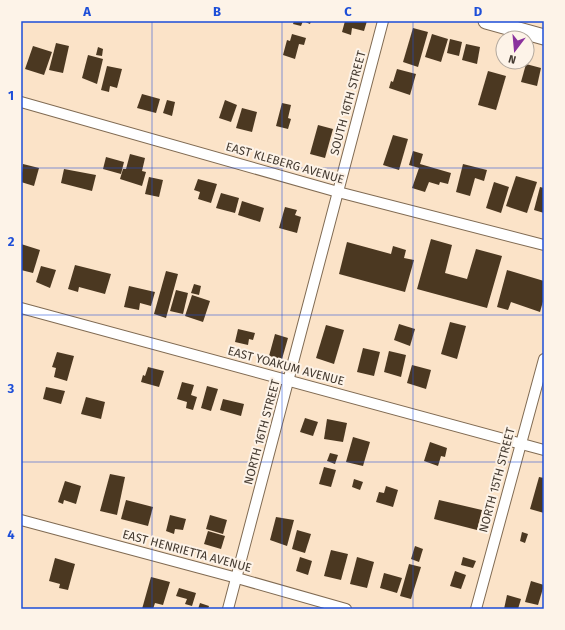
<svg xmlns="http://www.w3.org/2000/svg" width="565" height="630" font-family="'Fira Sans',sans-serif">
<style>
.building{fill:#4b3821}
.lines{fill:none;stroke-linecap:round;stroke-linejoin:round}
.street-casing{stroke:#806b53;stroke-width:12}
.primary-casing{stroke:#806b53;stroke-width:17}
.street{stroke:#fff;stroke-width:10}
.primary{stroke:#fff;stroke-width:15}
.grid{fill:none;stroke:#1d4ed8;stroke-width:1;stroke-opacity:0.55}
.labels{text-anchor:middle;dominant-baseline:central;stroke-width:4;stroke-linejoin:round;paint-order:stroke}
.street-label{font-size:12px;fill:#443a30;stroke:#fdf3e8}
.neatline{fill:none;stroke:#1d4ed8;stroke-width:1.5}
.grid-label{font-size:13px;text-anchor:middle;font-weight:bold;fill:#1d4ed8}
</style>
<rect width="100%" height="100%" fill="#fbe3c8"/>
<g class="building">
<path d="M294 21H311L310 24 303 21 301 26 293 24Z"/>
<path d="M345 21H367L364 31 352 28 351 35 342 32Z"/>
<path d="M413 28 428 32 418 67 403 62Z"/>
<path d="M292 34 306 38 304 45 299 44 295 59 283 55 287 40 290 41Z"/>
<path d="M432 34 448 39 441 62 425 57Z"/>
<path d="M450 39 462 42 459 56 447 53Z"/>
<path d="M56 43 69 46 63 73 49 70Z"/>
<path d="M466 44 480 47 477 64 462 60Z"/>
<path d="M33 46 52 52 44 75 25 69Z"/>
<path d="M98 47 103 49 102 56 96 55Z"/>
<path d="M88 55 103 59 97 84 82 78Z"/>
<path d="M526 64 541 68 537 86 521 82Z"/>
<path d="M107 66 122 69 117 88 110 86 109 92 101 90Z"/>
<path d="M397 69 416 74 410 95 389 88 391 81 393 82Z"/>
<path d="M488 71 506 76 496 110 478 105Z"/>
<path d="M142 94 160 99 156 113 137 108Z"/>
<path d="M167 100 175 102 172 116 163 113Z"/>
<path d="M225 100 237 105 231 122 219 118Z"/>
<path d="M282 103 291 105 288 118 291 119 288 129 276 126Z"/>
<path d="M242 108 257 112 252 132 236 128Z"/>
<path d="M318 125 333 129 325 158 310 154Z"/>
<path d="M393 135 408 139 399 170 383 165Z"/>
<path d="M413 151 423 154 420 164 451 173 448 184 440 182 439 185 429 182 425 192 412 188 419 168 409 165Z"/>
<path d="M130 154 145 158 142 171 146 172 142 186 120 179 123 169H126Z"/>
<path d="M106 157 124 162 121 174 103 169Z"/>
<path d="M23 164 39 168 34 186 21 182Z"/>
<path d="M463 164 487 170 484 181 475 178 470 196 456 192Z"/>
<path d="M64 169 96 175 92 191 61 183Z"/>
<path d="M516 176 537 182 527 213 506 206Z"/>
<path d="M149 177 163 180 159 197 145 194Z"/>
<path d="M198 179 217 184 211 203 198 199 200 192 194 190Z"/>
<path d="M494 182 509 187 501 213 486 208Z"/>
<path d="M540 187 544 188V213L534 210Z"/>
<path d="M221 193 239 198 235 213 216 208Z"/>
<path d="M242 201 264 208 260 222 238 215Z"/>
<path d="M285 207 297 210 295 215 301 217 297 233 279 228Z"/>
<path d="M431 239 452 245 445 273 467 279 476 249 502 256 487 308 417 289Z"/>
<path d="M347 242 391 254 393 246 406 250 404 258 414 260 405 292 339 274Z"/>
<path d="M21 244 40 250 33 273 21 270Z"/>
<path d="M75 265 111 274 105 294 79 287 78 292 68 289Z"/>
<path d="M41 266 56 270 50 288 36 282Z"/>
<path d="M507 270 544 281V298L540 312 511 302 508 310 497 307Z"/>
<path d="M166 271 178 274 166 318 154 314Z"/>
<path d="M194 284 201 286 199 295 191 293Z"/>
<path d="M129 286 155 292 151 306 140 303 139 310 124 307Z"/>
<path d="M176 290 188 293 183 314 170 311Z"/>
<path d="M192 295 210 301 203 322 185 316Z"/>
<path d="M450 322 466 326 457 359 441 354Z"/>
<path d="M399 324 415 329 410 346 394 340Z"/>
<path d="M326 325 344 330 334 364 316 358Z"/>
<path d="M238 329 255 333 253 340 249 339 248 345 235 342Z"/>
<path d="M275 334 288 338 282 359 269 356Z"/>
<path d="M363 348 380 352 374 376 357 372Z"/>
<path d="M389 351 406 355 401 377 384 372Z"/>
<path d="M57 352 74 356 67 381 54 377 56 368 52 367Z"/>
<path d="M412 365 431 370 426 389 407 383Z"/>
<path d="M148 367 164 371 159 387 141 382 143 375 145 376Z"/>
<path d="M182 382 194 385 191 395 197 397 193 410 186 408 187 402 177 399Z"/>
<path d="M207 386 218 389 211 411 201 408Z"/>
<path d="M46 387 65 391 61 404 43 399Z"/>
<path d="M86 397 105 402 101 419 81 414Z"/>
<path d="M223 399 244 404 241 416 220 410Z"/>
<path d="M305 418 318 422 313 436 300 432Z"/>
<path d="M327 419 347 423 343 442 324 439Z"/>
<path d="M353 437 370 442 363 466 346 462Z"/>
<path d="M430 442 447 448 445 457 441 456 438 466 424 461Z"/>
<path d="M330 453 338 455 335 464 327 461Z"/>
<path d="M324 467 336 470 331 487 319 484Z"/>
<path d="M110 474 125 477 117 515 100 511Z"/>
<path d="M539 477 544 478V513L530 509Z"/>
<path d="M354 479 363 482 360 490 352 487Z"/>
<path d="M65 481 81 486 76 504 64 500 63 504 58 502Z"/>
<path d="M386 486 398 490 393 507 376 502 379 492 384 493Z"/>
<path d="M126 500 153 507 148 526 121 519Z"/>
<path d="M439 500 482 510 477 530 434 519Z"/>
<path d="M170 515 186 519 183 530 175 529 174 534 166 531Z"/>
<path d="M210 515 227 520 223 534 206 529Z"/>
<path d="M276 517 294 520 287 546 270 540Z"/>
<path d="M297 530 311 534 305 553 292 549Z"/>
<path d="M208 531 225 536 221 549 204 544Z"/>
<path d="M522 532 528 534 525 543 520 541Z"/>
<path d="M415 546 423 549 419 562 411 559Z"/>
<path d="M331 550 348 554 341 580 324 576Z"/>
<path d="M300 557 312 561 308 575 296 571Z"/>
<path d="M357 557 374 562 367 588 350 584Z"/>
<path d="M463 557 476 561 473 568 461 565Z"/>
<path d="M55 558 75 564 68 590 59 588 60 584 49 581Z"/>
<path d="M409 564 421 567 411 599 400 596Z"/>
<path d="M455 571 466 575 461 589 450 586Z"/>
<path d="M384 573 402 578 397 593 380 588Z"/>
<path d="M151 577 170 582 163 605 155 603 153 609H142Z"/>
<path d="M531 581 544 585 538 605 525 602Z"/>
<path d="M179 588 196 593 192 606 185 604 187 599 176 596Z"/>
<path d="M507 595 521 599 518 609H504Z"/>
<path d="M200 603 209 606 208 609H198Z"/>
</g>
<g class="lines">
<g class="street-casing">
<g id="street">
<path d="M21 102 338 192 544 245"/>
<path d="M21 308 544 450"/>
<path d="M21 520 237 578 346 609"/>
<path d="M228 609 383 21"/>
<path d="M476 609 544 359"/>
</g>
</g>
<g class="primary-casing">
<path id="primary" d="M486 21 544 37"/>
</g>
<use href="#street" class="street"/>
<use href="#primary" class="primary"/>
</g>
<path class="grid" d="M152 21V609M282 21V609M413 21V609M21 168H544M21 315H544M21 462H544"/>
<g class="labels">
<g class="street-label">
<text transform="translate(348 103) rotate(-75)">SOUTH 16TH STREET</text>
<text transform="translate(285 163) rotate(16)">EAST KLEBERG AVENUE</text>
<text transform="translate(286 366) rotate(15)">EAST YOAKUM AVENUE</text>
<text transform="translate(262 432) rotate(-75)">NORTH 16TH STREET</text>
<text transform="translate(497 480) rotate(-75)">NORTH 15TH STREET</text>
<text transform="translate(187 551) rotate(15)">EAST HENRIETTA AVENUE</text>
</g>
</g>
<rect width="565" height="630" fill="none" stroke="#fdf3e8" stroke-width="44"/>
<g transform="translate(515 50) rotate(196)"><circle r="19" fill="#fdf3e8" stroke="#b3a99e"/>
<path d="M0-3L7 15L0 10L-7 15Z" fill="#8a319d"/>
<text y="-6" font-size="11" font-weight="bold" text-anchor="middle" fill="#443a30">N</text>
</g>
<rect x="22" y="22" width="521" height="586" class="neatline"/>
<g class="grid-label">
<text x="87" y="16">A</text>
<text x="217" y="16">B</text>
<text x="348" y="16">C</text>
<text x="478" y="16">D</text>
<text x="11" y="100">1</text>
<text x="11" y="246">2</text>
<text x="11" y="393">3</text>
<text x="11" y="539">4</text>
</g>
</svg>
